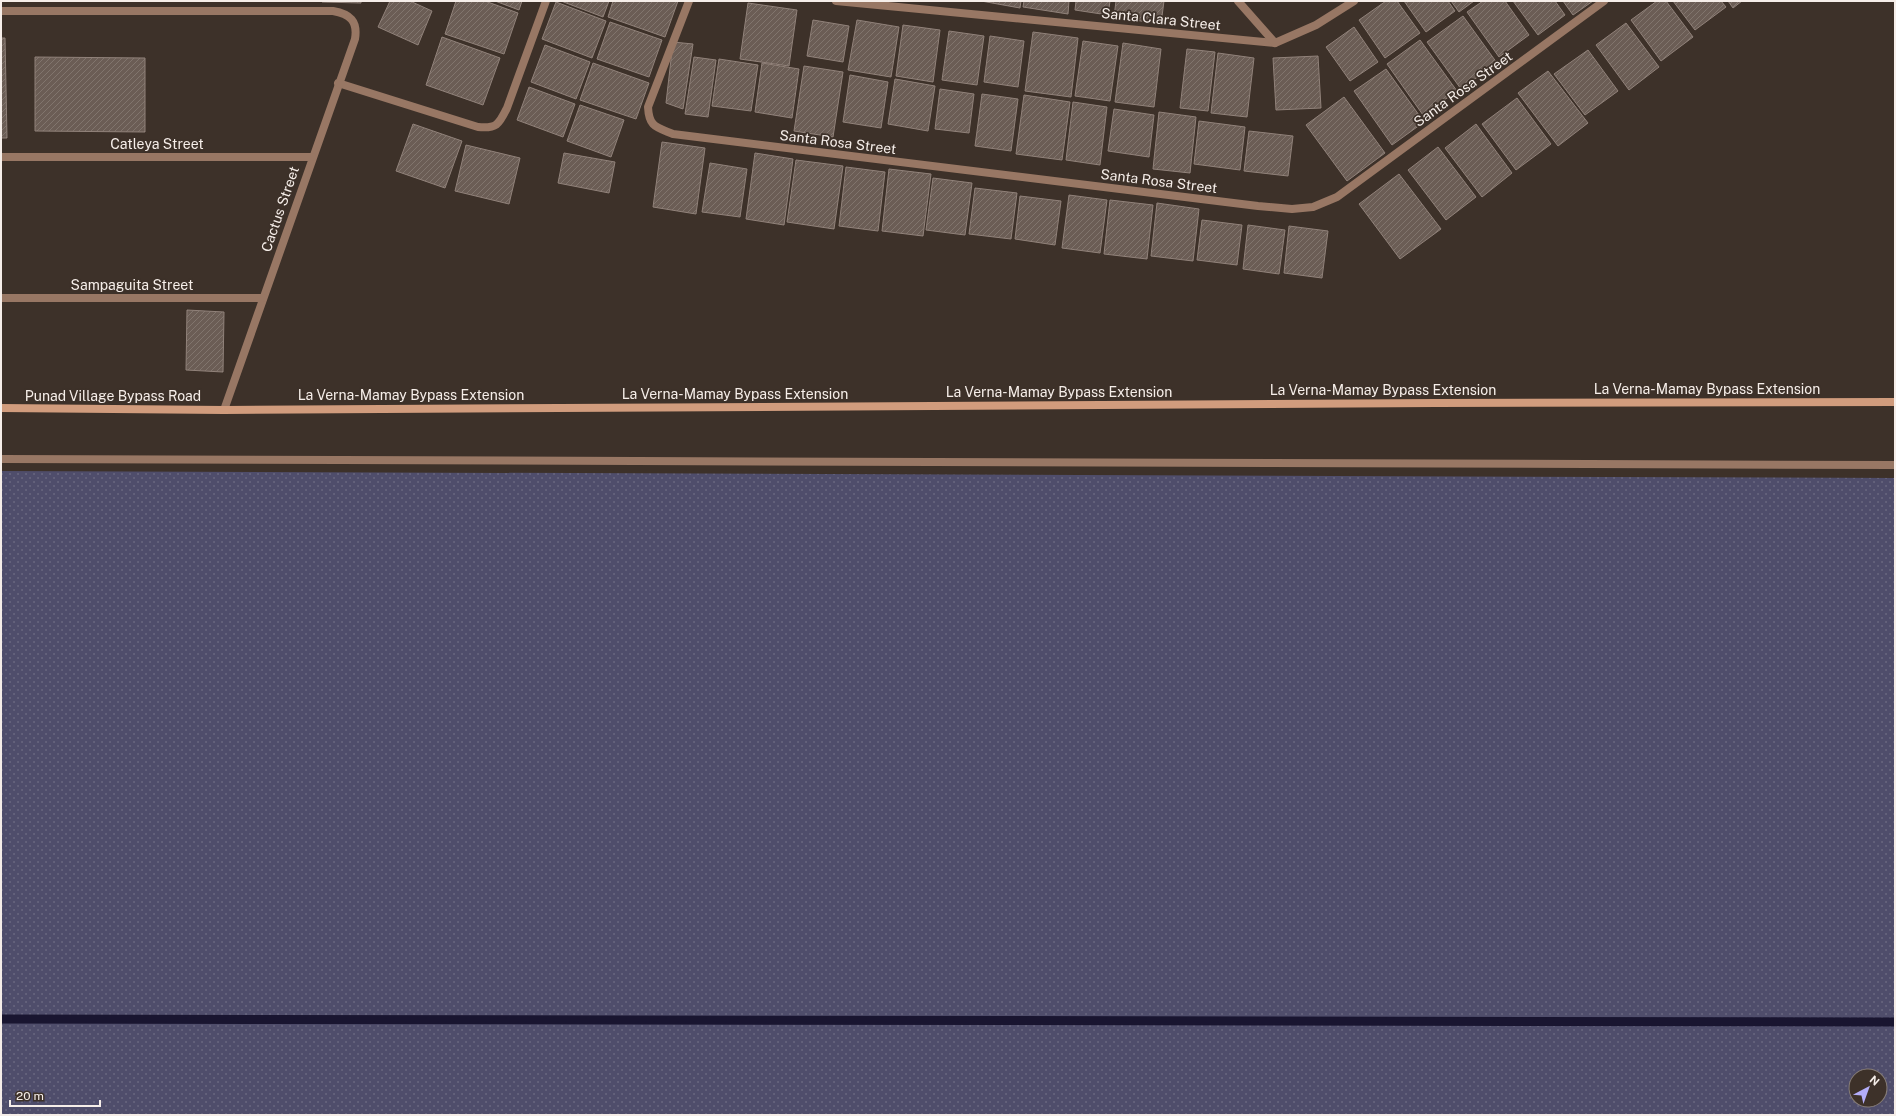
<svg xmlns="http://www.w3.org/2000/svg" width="1896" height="1116" font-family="'Public Sans',sans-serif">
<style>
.grass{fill:url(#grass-dots);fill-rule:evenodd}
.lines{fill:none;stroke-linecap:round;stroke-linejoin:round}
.stream{stroke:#191530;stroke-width:9}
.building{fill:url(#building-hatch);stroke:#91827a}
.lane{stroke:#987764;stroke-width:8}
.street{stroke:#987764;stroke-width:8}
.secondary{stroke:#d19c7d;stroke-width:8}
.labels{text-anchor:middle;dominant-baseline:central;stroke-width:3.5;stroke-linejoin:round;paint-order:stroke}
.street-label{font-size:14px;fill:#f6eee9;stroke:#3d3129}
</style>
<defs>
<pattern id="grass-dots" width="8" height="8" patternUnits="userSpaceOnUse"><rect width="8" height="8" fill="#4f4d6b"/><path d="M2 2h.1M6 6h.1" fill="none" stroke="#696780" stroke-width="1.8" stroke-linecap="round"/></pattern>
<pattern id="building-hatch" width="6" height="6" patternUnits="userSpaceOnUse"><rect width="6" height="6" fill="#6b5d55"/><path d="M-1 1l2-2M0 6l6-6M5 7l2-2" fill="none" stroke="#81756d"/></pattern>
</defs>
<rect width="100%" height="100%" fill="#3d3129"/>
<path class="grass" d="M1 471 1895 478V1115H1ZM1856 1076H1880V1100H1856Z"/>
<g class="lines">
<path class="stream" d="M1 1019 1895 1022"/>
</g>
<g class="building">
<path d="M322 1H361V3L322 2Z"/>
<path d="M390 1H410L432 11 418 45 378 27Z"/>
<path d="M456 1H485L518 13 504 54 445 34Z"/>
<path d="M495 1H522L519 10Z"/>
<path d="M561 1H609L603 17Z"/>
<path d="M613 1H678L665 37 608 17Z"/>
<path d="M981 1H1021L1020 8Z"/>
<path d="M1024 1H1069L1068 14 1023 7Z"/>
<path d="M1076 1H1110L1108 15 1075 10Z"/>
<path d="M1116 1H1164L1161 24 1114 17Z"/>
<path d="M1386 1H1397L1420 33 1385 58 1359 20Z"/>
<path d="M1404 1H1448L1455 11 1426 32Z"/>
<path d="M1451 1H1474L1459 12Z"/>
<path d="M1483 1H1505L1529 35 1499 57 1467 12Z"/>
<path d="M1513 1H1555L1565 15 1538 35Z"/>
<path d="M1563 1H1593L1573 15Z"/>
<path d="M1657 1H1666L1693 37 1661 61 1631 20Z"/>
<path d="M1673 1H1721L1726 7 1695 30Z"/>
<path d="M1728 1H1742L1733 8Z"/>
<path d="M556 2 606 21 592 58 542 39Z"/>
<path d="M748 3 797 10 789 66 740 59Z"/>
<path d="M1463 16 1497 63 1461 89 1427 42Z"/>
<path d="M813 20 849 26 843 62 807 56Z"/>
<path d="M857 20 899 27 891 77 848 70Z"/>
<path d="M610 22 662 40 649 77 597 59Z"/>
<path d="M1626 23 1659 67 1629 90 1596 45Z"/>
<path d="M903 25 940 30 933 82 896 76Z"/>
<path d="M1354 27 1378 62 1350 81 1326 47Z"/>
<path d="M949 31 984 36 977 85 942 80Z"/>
<path d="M1033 32 1078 38 1071 97 1025 91Z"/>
<path d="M990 36 1024 41 1018 87 984 82Z"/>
<path d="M442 37 500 58 483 105 426 85Z"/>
<path d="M1 38H5L7 138H1Z"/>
<path d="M1420 40 1457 91 1423 115 1387 64Z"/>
<path d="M1083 41 1118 46 1110 101 1075 96Z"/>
<path d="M673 42 693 44 683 109 666 103Z"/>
<path d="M1123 43 1161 49 1154 107 1115 102Z"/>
<path d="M545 45 590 62 576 99 531 82Z"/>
<path d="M1187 49 1215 52 1208 111 1180 108Z"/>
<path d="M1588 50 1618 91 1585 115 1554 74Z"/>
<path d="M1218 53 1254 58 1247 117 1211 113Z"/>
<path d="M1318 56 1321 108 1276 110 1273 58Z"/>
<path d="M35 57 145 58V132L35 131Z"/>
<path d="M694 57 716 60 708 117 685 114Z"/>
<path d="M719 59 758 65 751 111 712 106Z"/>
<path d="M593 63 649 83 636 119 580 100Z"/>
<path d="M762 63 799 69 792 118 755 112Z"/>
<path d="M804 66 843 72 833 137 794 131Z"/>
<path d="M1386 69 1424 122 1392 145 1354 91Z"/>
<path d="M1548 71 1588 123 1558 146 1518 93Z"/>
<path d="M850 75 888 82 881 128 843 122Z"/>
<path d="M895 79 935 86 928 131 888 124Z"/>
<path d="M529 87 575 104 563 137 517 120Z"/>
<path d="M940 89 974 94 969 133 935 129Z"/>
<path d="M982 94 1018 99 1011 151 975 146Z"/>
<path d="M1024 95 1070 102 1062 160 1016 154Z"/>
<path d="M1344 97 1385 153 1347 181 1306 125Z"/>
<path d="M1517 98 1551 144 1516 170 1482 124Z"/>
<path d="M1073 102 1107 107 1100 165 1066 160Z"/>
<path d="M580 105 624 120 611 157 567 141Z"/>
<path d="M1114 109 1154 115 1149 157 1108 151Z"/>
<path d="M1159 112 1196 117 1190 173 1153 169Z"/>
<path d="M1199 121 1245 127 1240 170 1194 164Z"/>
<path d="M413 124 462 141 445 188 396 171Z"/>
<path d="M1476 124 1512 173 1482 197 1445 148Z"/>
<path d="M1249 131 1293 136 1288 176 1244 171Z"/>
<path d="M662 142 705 148 696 214 653 207Z"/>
<path d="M466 145 520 158 509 204 455 191Z"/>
<path d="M1438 147 1476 197 1446 220 1408 170Z"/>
<path d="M564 153 615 162 609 193 558 183Z"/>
<path d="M755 153 793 159 784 225 746 219Z"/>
<path d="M796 160 843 166 834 229 787 222Z"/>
<path d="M710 163 747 169 740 217 702 212Z"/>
<path d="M846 167 885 172 878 231 839 226Z"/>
<path d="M889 169 931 174 923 236 882 231Z"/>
<path d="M1399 174 1441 229 1400 259 1359 204Z"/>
<path d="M933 178 972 183 965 235 926 230Z"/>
<path d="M975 188 1017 193 1011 239 969 234Z"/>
<path d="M1069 195 1107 200 1100 253 1062 248Z"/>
<path d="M1020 196 1061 201 1055 245 1015 239Z"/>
<path d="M1110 200 1153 205 1147 259 1104 254Z"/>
<path d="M1157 203 1199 209 1193 261 1151 256Z"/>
<path d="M1202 220 1242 225 1237 265 1197 260Z"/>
<path d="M1248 225 1285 230 1279 274 1243 269Z"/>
<path d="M1289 226 1328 231 1322 278 1284 273Z"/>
<path d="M187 310 224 312 223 372 186 370Z"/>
</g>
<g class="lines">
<path class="lane" d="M1 459 1895 465"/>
<g class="street">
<path d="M689 1 648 107C649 127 656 127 673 134L1258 206 1292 209 1313 207 1337 197 1604 1"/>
<path d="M836 1 1275 43 1316 25 1354 1"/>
<path d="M1238 1 1275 43"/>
<path d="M1 11H333C350 14 358 21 355 39L224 410"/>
<path d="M338 83 478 127C497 129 499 124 507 108L546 1"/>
<path d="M1 157H312"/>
<path d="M1 298H263"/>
</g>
<path class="secondary" d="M1 408 224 410 1435 403 1895 402"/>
</g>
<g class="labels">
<g class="street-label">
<text transform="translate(1161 19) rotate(6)">Santa Clara Street</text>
<text transform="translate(1463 89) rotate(-36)">Santa Rosa Street</text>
<text transform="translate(838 142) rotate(7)">Santa Rosa Street</text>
<text x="157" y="144">Catleya Street</text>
<text transform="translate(1159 181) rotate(7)">Santa Rosa Street</text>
<text transform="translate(280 209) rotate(-71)">Cactus Street</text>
<text x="132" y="285">Sampaguita Street</text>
<text x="1707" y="389">La Verna-Mamay Bypass Extension</text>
<text x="1383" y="390">La Verna-Mamay Bypass Extension</text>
<text x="1059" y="392">La Verna-Mamay Bypass Extension</text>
<text x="735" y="394">La Verna-Mamay Bypass Extension</text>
<text x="411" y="395">La Verna-Mamay Bypass Extension</text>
<text x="113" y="396">Punad Village Bypass Road</text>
</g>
</g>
<rect width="1896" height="1116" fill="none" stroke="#f6eee9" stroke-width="4"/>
<g transform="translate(1868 1088) rotate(41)"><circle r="19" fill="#3d3129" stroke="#877d76"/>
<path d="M0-3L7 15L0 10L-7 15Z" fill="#b3adf9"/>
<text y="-6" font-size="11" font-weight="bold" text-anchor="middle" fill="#f6eee9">N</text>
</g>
<path d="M10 1100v6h90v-6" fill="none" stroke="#f6eee9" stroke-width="2"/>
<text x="16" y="1100" font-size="12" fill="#f6eee9" stroke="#3d3129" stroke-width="3" paint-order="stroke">20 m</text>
</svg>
